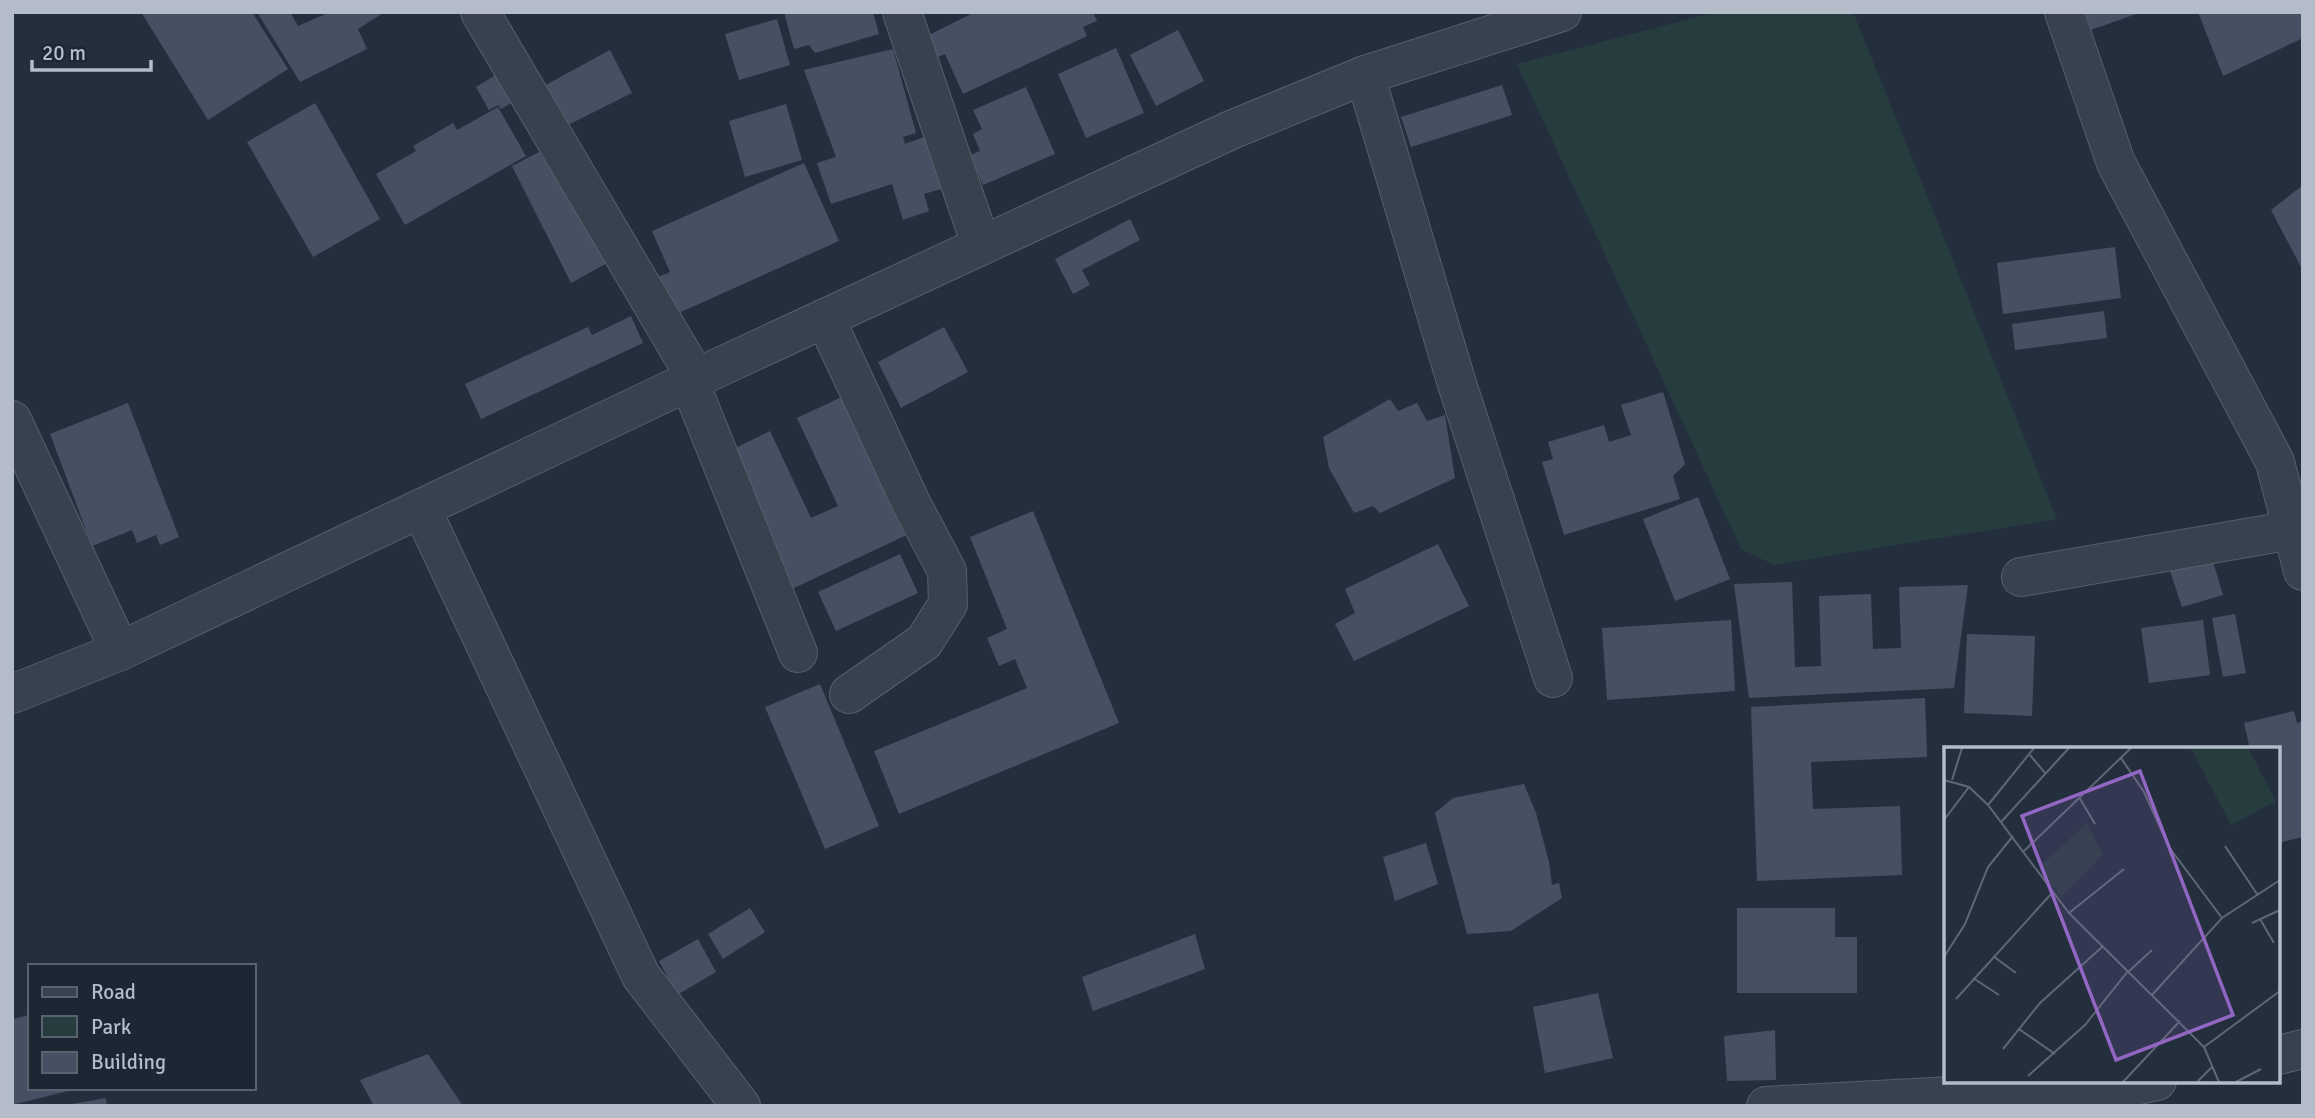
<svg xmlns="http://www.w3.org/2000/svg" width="2315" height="1118" font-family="Signika,sans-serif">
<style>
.green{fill:#263c3f}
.building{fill:#455162}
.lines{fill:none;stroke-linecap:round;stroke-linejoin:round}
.minor-casing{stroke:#565f6c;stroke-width:40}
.minor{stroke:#38414e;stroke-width:38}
.inset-road{fill:none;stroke:#5e6776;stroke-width:2}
.view{fill:#9266c3;fill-opacity:0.15;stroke:#9266c3;stroke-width:3.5}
.inset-edge{fill:none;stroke:#b4bcc9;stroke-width:3.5}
</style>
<rect width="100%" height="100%" fill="#242f3e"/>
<path class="green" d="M1716 12H1853L2057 519 1774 565 1741 549 1517 64Z"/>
<g class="building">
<path d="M141 12H252L288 69 208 120Z"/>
<path d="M257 12H290L298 26 330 12H385L358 29 367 49 300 82Z"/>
<path d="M784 12H873L879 34 815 53 809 45 794 49Z"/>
<path d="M975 12H1093L1097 21 1083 27 1087 36 963 94 945 54 938 57 929 35Z"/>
<path d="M2085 12H2139V13L2091 30Z"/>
<path d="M2198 12H2303V38L2223 76Z"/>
<path d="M777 19 790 65 739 80 725 34Z"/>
<path d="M1178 30 1204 81 1156 106 1130 55Z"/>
<path d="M1116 48 1144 113 1086 138 1058 74Z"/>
<path d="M893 49 916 133 903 137 905 144 929 135 948 187 924 194 929 211 903 220 892 184 831 204 817 163 836 157 804 70Z"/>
<path d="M610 50 632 93 564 127 542 87Z"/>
<path d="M499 73 515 101 501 109 498 105 489 110 476 87Z"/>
<path d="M1502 85 1512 115 1411 147 1401 117Z"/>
<path d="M1026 87 1055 154 983 185 970 155 980 151 973 134 982 129 973 110Z"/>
<path d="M315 103 380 219 313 257 247 142Z"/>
<path d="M786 104 802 160 745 177 729 121Z"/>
<path d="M498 107 526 156 405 225 376 174 416 151 413 146 453 123 457 130Z"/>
<path d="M547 148 609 262 571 283 512 166Z"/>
<path d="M804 163 839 241 672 316 656 278 670 272 652 231Z"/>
<path d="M2303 185V271L2271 210Z"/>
<path d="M1130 219 1140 240 1082 270 1090 285 1073 294 1055 259Z"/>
<path d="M2115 247 2121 298 2003 314 1997 263Z"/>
<path d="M2104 311 2107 338 2015 350 2012 324Z"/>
<path d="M631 316 643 343 481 419 465 384 588 327 592 335Z"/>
<path d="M944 327 968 372 901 408 878 362Z"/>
<path d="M1663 392 1685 464 1673 476 1680 499 1564 535 1542 462 1553 459 1548 442 1604 425 1609 442 1631 435 1621 405Z"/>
<path d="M848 394 913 532 779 595 715 458 770 431 811 518 838 506 797 418Z"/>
<path d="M1390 399 1398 411 1417 403 1427 421 1445 415 1455 478 1380 513 1373 506 1354 513 1329 468 1323 437Z"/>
<path d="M128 403 179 537 160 545 156 535 137 543 132 530 92 546 50 434Z"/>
<path d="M1698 497 1730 579 1675 601 1643 519Z"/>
<path d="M1033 511 1119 723 899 814 874 751 1027 688 1015 659 999 666 987 638 1007 629 970 537Z"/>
<path d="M1438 544 1469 606 1354 661 1335 624 1355 613 1345 589Z"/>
<path d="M900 554 918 593 836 631 818 592Z"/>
<path d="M2212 558 2223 595 2182 607 2170 571Z"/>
<path d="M1792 582 1795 667 1821 666 1819 596 1871 594 1873 649 1901 648 1899 587 1968 585 1954 688 1749 698 1734 584Z"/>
<path d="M2235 614 2246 673 2223 677 2212 618Z"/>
<path d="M1731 620 1735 691 1607 700 1602 628Z"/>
<path d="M2203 620 2210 675 2149 683 2141 628Z"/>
<path d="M1967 634 2035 636 2032 716 1964 713Z"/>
<path d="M820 684 879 826 825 849 765 707Z"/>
<path d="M1925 698 1927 757 1811 762 1813 809 1900 806 1902 875 1757 881 1751 707Z"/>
<path d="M2294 711 2297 723 2303 721V837L2278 843V749H2250L2244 723Z"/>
<path d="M1524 784 1536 813 1549 862 1552 885 1559 883 1562 898 1511 931 1467 934 1435 813 1453 798Z"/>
<path d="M1426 843 1438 884 1395 901 1383 857Z"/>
<path d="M750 908 765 932 723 959 708 934Z"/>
<path d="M1737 908H1835V937H1857V993H1737Z"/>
<path d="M1195 934 1205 969 1093 1011 1082 977Z"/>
<path d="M698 939 716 972 677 995 659 961Z"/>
<path d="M1598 993 1613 1058 1545 1073 1533 1007Z"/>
<path d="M30 1015V1088L76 1089 12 1105V1019Z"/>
<path d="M1775 1030 1776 1080 1727 1081 1724 1036Z"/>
<path d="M428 1054 463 1106H374L360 1080Z"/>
<path d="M106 1098 107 1106H72V1104Z"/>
</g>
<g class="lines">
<g class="minor-casing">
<g id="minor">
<path d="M480 12 696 378"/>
<path d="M902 12 981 245"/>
<path d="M2064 12 2116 163 2275 462 2303 571"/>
<path d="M1365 75 1457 384 1553 678"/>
<path d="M825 318 911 503 947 571 948 604 924 642 849 694"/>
<path d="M689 381 798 653"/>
<path d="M12 420 120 651"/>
<path d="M421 508 641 976 741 1106"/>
<path d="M2021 577 2292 530"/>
<path d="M12 694 120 651 696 378 1231 130 1365 75 1562 12"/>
<path d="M2278 1055 2303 1049"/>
<path d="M1766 1106 2134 1086 2157 1081"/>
</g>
</g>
<use href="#minor" class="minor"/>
</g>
<g transform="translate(1944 747)">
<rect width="336" height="336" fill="#242f3e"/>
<path d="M247 1H304L332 54 287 78ZM143 76 159 108 117 151 95 120Z" fill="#263c3f"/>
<path class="inset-road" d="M86 8 101 26M177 11 200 45 225 100 278 171M0 33 25 40 44 58 125 166 260 300 275 335M8 33 18 1M135 50 151 77M44 58 90 1M0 73 25 40M57 75 125 1M281 99 313 147M80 104 187 1M125 166 180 122M316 172 330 196M308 176 336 163M49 209 72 226M0 210 21 177 44 120 69 89M184 225 208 203M29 231 55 248M208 248 278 171 336 133M12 252 108 146M75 282 111 307M260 300 336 244M59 302 96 256 158 200M84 329 141 278 184 224M179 335 236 274M253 335 268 320M292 335 317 322"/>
<path class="view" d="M196 24 289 268 172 313 78 69Z"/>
<rect width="336" height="336" class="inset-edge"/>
</g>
<rect width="2315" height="1118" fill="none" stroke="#b4bcc9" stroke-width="28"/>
<rect x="28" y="964" width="228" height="126" fill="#1d2633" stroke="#59626f" stroke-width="2"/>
<rect x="42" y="987" width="35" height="10" fill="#38414e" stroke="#59626f" stroke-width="2"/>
<text x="91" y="999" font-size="21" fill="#b4bcc9">Road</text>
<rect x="42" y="1016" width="35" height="21" fill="#263c3f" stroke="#59626f" stroke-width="2"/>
<text x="91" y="1034" font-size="21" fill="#b4bcc9">Park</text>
<rect x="42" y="1052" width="35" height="21" fill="#455162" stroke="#59626f" stroke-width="2"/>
<text x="91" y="1069" font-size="21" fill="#b4bcc9">Building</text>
<path d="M32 60v10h119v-10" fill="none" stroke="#b4bcc9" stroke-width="3.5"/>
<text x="42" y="60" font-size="21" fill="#b4bcc9" stroke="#1d2633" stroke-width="5" paint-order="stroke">20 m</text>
</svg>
